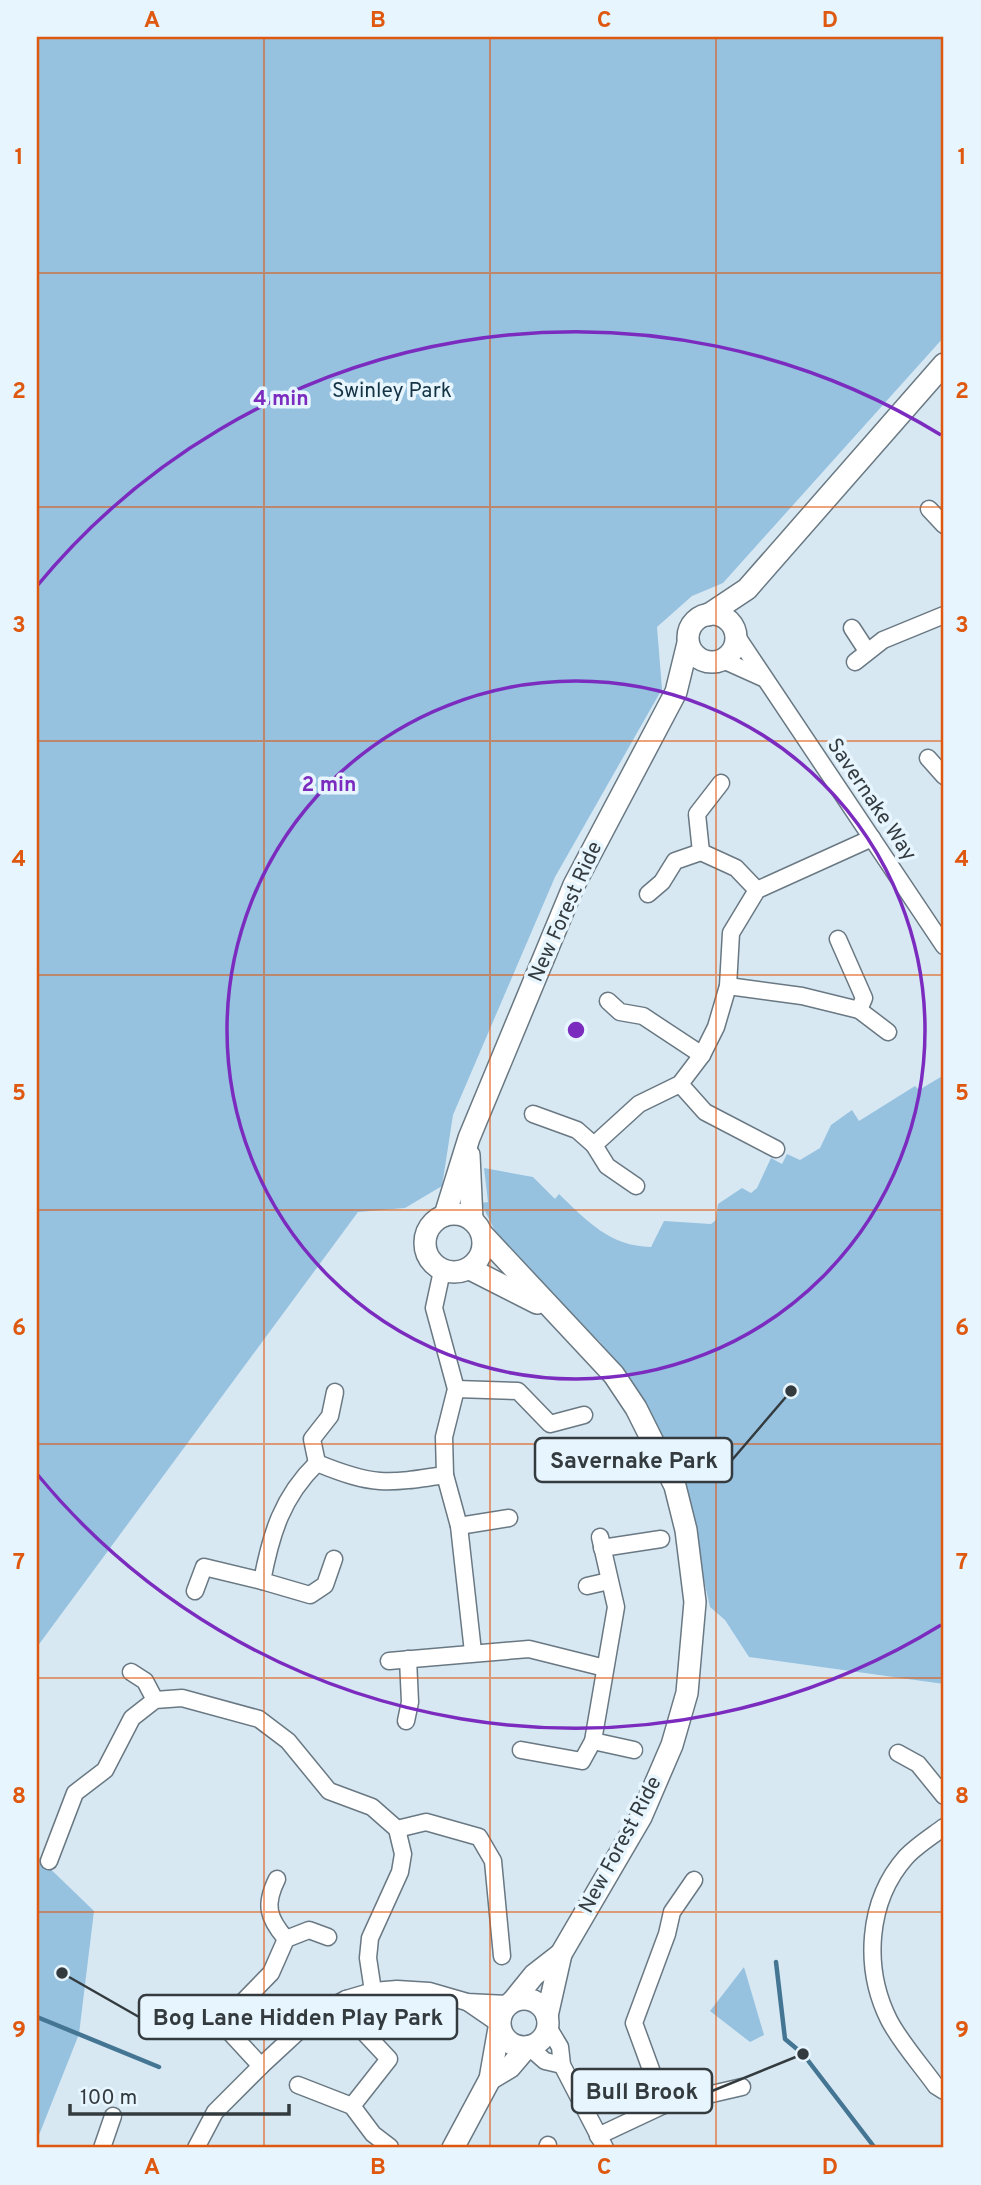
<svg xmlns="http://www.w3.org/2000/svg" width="981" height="2185" font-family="Overpass,sans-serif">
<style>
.green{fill:#96c2e0}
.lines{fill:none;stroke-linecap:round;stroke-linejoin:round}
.stream{stroke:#447694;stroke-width:4.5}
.minor-casing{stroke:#697882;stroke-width:19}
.major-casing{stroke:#697882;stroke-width:24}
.minor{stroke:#fff;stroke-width:16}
.major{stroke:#fff;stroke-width:21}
.grid{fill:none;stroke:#df580f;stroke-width:2;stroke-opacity:0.55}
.ring{fill:none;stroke:#7b2cbf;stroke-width:3.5}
.labels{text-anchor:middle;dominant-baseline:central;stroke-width:7;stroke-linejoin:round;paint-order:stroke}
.park-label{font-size:21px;fill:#133244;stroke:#e7f5fe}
.street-label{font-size:21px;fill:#343b3f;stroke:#e7f5fe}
.centre{fill:#7b2cbf;stroke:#e7f5fe;stroke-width:3.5}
.ring-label{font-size:21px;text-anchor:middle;font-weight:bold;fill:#7b2cbf;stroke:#e7f5fe;stroke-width:7;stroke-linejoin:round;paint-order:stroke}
.leader{fill:none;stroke:#343b3f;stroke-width:2.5}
.callout-dot{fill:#343b3f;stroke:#e7f5fe;stroke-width:2.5}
.callout{fill:#e7f5fe;stroke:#343b3f;stroke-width:2.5}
.callout-label{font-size:23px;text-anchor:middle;font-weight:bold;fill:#343b3f}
.neatline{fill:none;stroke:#df580f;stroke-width:2.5}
.grid-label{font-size:23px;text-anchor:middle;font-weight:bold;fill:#df580f}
</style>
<rect width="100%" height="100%" fill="#d7e8f3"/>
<g class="green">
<path d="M37 37H944V337L723 583 692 596 657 627 662 689 555 877 453 1115 442 1186 405 1208 358 1212 37 1647Z"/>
<path d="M944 1075V1684L749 1657 725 1620 710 1607 681 1478 600 1342 522 1271 497 1235 481 1203 488 1202 484 1168 533 1177 555 1199 559 1194C588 1222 610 1246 651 1247L664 1221 711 1224 716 1220 718 1204 742 1188 751 1193 757 1188 771 1158 782 1164 787 1154 800 1160 820 1148 831 1125 852 1110 859 1121 915 1086 919 1090Z"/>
<path d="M37 1856 94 1911 79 2034 37 2140Z"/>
<path d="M744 1967 764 2035 750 2042 710 2011Z"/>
</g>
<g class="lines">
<g class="stream">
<path d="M776 1962 785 2039 803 2054 875 2148"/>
<path d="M37 2017 159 2067"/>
</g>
<g class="minor-casing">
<g id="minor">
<path d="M929 509 944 525"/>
<path d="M852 628 867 651"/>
<path d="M736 635 944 946"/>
<path d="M723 660 763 678"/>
<path d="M855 662 883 640 944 615"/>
<path d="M928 758 944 776"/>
<path d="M701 852 697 814 721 783"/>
<path d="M648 894 662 882 675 861 701 852 736 868 757 890"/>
<path d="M838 939 864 998 859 1010"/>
<path d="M728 986 802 996 859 1010 888 1032"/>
<path d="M608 1001 620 1012 643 1016 702 1055"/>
<path d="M680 1084 705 1112 776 1149"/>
<path d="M533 1114 577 1130 594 1145"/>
<path d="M636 1186 607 1166 594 1145 639 1104 680 1084 702 1055 716 1027 728 986 731 933 757 890 872 838"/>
<path d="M442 1271 434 1308 456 1389 444 1437 445 1475 459 1526 473 1652"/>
<path d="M456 1389 518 1391 550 1424 584 1415"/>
<path d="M317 1463 312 1439 330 1416 335 1392"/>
<path d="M459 1526 509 1518"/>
<path d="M602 1548 661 1539"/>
<path d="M334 1559 325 1585 310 1595 262 1581C271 1534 282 1497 317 1463 373 1486 386 1484 445 1475"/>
<path d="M587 1586 609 1581"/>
<path d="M195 1591 204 1567 262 1581"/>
<path d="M389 1661 529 1649 605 1668"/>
<path d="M131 1672 145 1681 155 1700"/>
<path d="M406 1721 410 1702 408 1659"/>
<path d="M593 1741 634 1750"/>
<path d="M521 1750 582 1761 593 1741 616 1607 600 1537"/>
<path d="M898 1753 918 1764 944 1796"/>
<path d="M944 1827C932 1836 916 1846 906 1857 867 1901 863 1968 889 2020 901 2043 921 2065 936 2086L944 2091"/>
<path d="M397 1829 426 1822 479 1837 493 1861 502 1956"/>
<path d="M49 1861 75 1793 105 1770 132 1718 155 1700 182 1698 259 1719 288 1741 329 1791 372 1807 397 1829 403 1854 400 1872 370 1938 368 1958 373 1991"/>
<path d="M277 1879C264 1905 268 1918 286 1939"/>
<path d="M346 1999 359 2027 389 2059 352 2106"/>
<path d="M467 2002 499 2024"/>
<path d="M548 2027 560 2047 562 2065 605 2148"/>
<path d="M529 2047 545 2061 562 2065"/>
<path d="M261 2066 226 2028 232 2013 271 1973 286 1939 309 1930 328 1937"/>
<path d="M298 2085 352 2106 373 2134 390 2147"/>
<path d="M664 2105 742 2087"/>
<path d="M598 2136 664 2105 634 2023 667 1934 672 1912 694 1880"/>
<path d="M102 2148 113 2116"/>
<path d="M196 2148 215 2112 261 2066 316 2015 346 1999 373 1991 397 1989 429 1991 467 2002 507 2004"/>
<path d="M547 2148 548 2145"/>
</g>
</g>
<g class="major-casing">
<g id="major">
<circle cx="712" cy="638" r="24"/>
<path d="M708 615 747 589 944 364"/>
<path d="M469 1155 472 1220"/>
<circle cx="454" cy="1243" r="29"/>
<path d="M445 1215 469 1138 574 885 676 692 688 643"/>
<path d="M483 1235 614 1375 636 1408 675 1486 686 1530 695 1602 687 1693 672 1745 641 1817 561 1954 547 2016"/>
<path d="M470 1269 537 1303"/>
<circle cx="524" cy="2023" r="24"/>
<path d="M513 2001 534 1975 561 1954"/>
<path d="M490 2079 510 2067 527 2047"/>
<path d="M453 2148 490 2079 499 2028"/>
</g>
</g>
<use href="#minor" class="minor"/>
<use href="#major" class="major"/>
</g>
<path class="grid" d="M264 37V2148M490 37V2148M716 37V2148M37 273H944M37 507H944M37 741H944M37 975H944M37 1210H944M37 1444H944M37 1678H944M37 1912H944"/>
<g class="ring">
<circle cx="576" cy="1030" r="349"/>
<path d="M941 1625A698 698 0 0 1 37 1474M37 586A698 698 0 0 1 941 435"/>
</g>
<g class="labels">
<g class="park-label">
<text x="392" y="391">Swinley Park</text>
</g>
<g class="street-label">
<text transform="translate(871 800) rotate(56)">Savernake Way</text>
<text transform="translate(566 912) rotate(-66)">New Forest Ride</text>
<text transform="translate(621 1845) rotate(-62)">New Forest Ride</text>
</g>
</g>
<circle cx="576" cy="1030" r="10" class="centre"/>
<g class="ring-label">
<text x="281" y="405">4 min</text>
<text x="329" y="791">2 min</text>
</g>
<path class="leader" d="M791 1391L732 1460M62 1973L139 2017M803 2054L712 2091"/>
<g class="callout-dot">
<circle cx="791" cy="1391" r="7"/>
<circle cx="62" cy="1973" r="7"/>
<circle cx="803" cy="2054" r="7"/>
</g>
<g class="callout">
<rect x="535" y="1438" width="197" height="44" rx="7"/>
<rect x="139" y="1995" width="318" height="44" rx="7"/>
<rect x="572" y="2069" width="140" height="44" rx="7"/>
</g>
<g class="callout-label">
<text x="634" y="1468">Savernake Park</text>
<text x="298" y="2025">Bog Lane Hidden Play Park</text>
<text x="642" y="2099">Bull Brook</text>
</g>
<rect width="981" height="2185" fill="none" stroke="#e7f5fe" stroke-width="77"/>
<path d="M70 2104v10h219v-10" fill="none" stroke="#343b3f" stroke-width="3.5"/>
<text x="80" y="2104" font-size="21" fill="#343b3f" stroke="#e7f5fe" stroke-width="5" paint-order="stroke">100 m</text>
<rect x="38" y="38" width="904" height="2108" class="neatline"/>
<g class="grid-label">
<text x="152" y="27">A</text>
<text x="378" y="27">B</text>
<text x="604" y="27">C</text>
<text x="830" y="27">D</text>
<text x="19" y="164">1</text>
<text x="962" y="164">1</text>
<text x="19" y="398">2</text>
<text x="962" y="398">2</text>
<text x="19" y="632">3</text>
<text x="962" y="632">3</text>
<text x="19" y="866">4</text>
<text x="962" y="866">4</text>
<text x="19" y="1100">5</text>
<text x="962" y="1100">5</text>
<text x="19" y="1335">6</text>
<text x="962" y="1335">6</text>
<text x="19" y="1569">7</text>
<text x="962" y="1569">7</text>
<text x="19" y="1803">8</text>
<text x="962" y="1803">8</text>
<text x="19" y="2037">9</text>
<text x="962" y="2037">9</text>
<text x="152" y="2174">A</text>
<text x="378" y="2174">B</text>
<text x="604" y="2174">C</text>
<text x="830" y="2174">D</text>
</g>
</svg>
